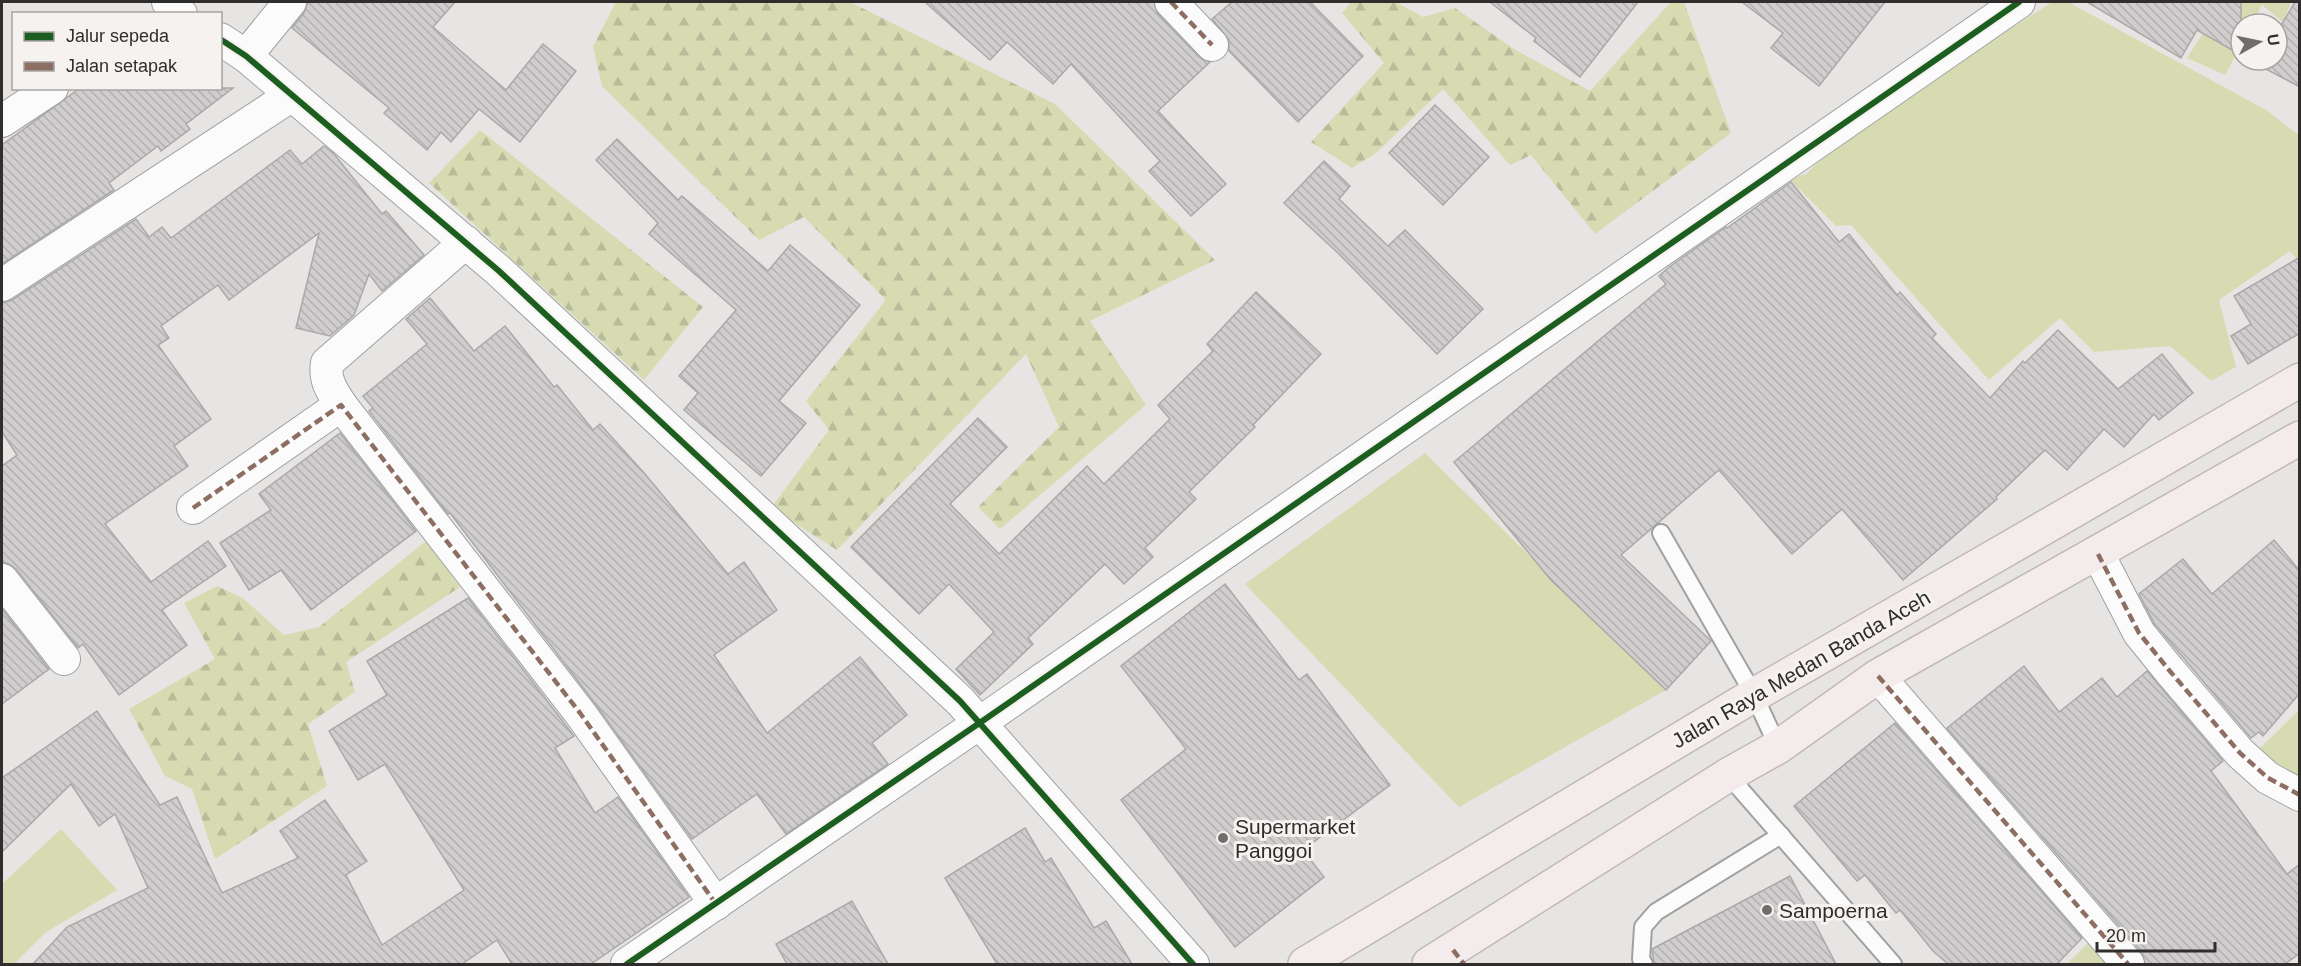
<svg xmlns="http://www.w3.org/2000/svg" width="2301" height="966" font-family="Arial,sans-serif">
<style>
.green{fill:#d7dbb2}
.forest{fill:url(#forest-firs)}
.building{fill:url(#building-back-hatch);stroke:#aaa9a8;stroke-width:1.5}
.lines{fill:none;stroke-linecap:round;stroke-linejoin:round}
.service-casing{stroke:#a2a1a0;stroke-width:20}
.minor-casing{stroke:#a2a1a0;stroke-width:34}
.trunk-casing{stroke:#c2b8b6;stroke-width:36}
.service{stroke:#fbfbfb;stroke-width:16}
.minor{stroke:#fbfbfb;stroke-width:32}
.trunk{stroke:#f4ecec;stroke-width:33}
.quiet{stroke:#8d6e63;stroke-width:4.5;stroke-dasharray:9 4.5;stroke-linecap:butt}
.cycleway-casing{stroke:#f5f2ef;stroke-width:10}
.cycleway{stroke:#1b5e20;stroke-width:6}
.poi-dot{fill:#6f6e6d;stroke:#f5f2ef;stroke-width:2}
.labels{text-anchor:middle;dominant-baseline:central;stroke-width:6;stroke-linejoin:round;paint-order:stroke}
.street-label{font-size:21px;fill:#2f2e2d;stroke:#f5f2ef}
.poi-label{font-size:21px;fill:#2f2e2d;stroke:#f5f2ef;text-anchor:start}
</style>
<defs>
<pattern id="forest-firs" width="22" height="20" patternUnits="userSpaceOnUse" patternTransform="scale(1.5)"><rect width="22" height="20" fill="#d7dbb2"/><path d="M5 1l3.5 6h-7zM16 11l3.5 6h-7z" fill="#b9bc99"/></pattern>
<pattern id="building-back-hatch" width="6" height="6" patternUnits="userSpaceOnUse" patternTransform="scale(1.5)"><rect width="6" height="6" fill="#cfcdcd"/><path d="M-1 5l2 2M0 0l6 6M5-1l2 2" fill="none" stroke="#b2b0b0"/></pattern>
</defs>
<rect width="100%" height="100%" fill="#e6e5e3"/>
<g class="green">
<path d="M2052 2H2068L2266 110 2299 135V262L2290 251 2219 300 2236 367 2211 381 2170 346 2094 352 2060 318 1989 380 1851 225 1836 226 1789 179 1806 174 1846 135Z"/>
<path d="M2223 2H2291L2283 22 2262 5 2252 24H2241V45L2225 75 2187 58Z"/>
<path d="M1425 453 1666 690 1459 807 1245 584Z"/>
<path d="M2299 710V778L2258 750Z"/>
<path d="M61 829 117 890 46 932 14 964H2V884Z"/>
<path d="M2094 937 2117 964H2067Z"/>
</g>
<g class="forest">
<path d="M616 2H850L1055 104 1215 260 1090 321 1146 405 1000 529 978 507 1059 427 1026 354 837 550 771 508 829 430 806 401 886 300 804 217 759 240 602 86 593 46Z"/>
<path d="M1351 2H1396L1423 17 1455 8 1514 49 1590 91 1671 2H1684L1731 133 1595 234 1531 155 1510 165 1443 89 1376 153 1352 168 1311 142 1384 63 1342 13Z"/>
<path d="M480 130 703 307 644 380 429 183Z"/>
<path d="M426 541 460 587 346 662 355 692 308 724 327 786 215 859 192 789 165 776 129 709 215 659 184 603 217 586 243 598 284 635 319 627Z"/>
</g>
<g class="building">
<path d="M308 2H455L433 27 506 90 543 44 576 71 520 142 479 109 451 142 441 132 427 150 384 113 389 108 292 28 304 13Z"/>
<path d="M925 2H1154L1158 14 1199 57 1210 62 1158 111 1226 184 1191 216 1149 171 1160 161 1071 64 1053 84 1007 42 990 60Z"/>
<path d="M1232 2H1310L1363 56 1298 122 1229 51V40L1212 19Z"/>
<path d="M1490 2H1638L1580 77 1534 41 1536 38Z"/>
<path d="M1742 2H1885L1819 86 1771 48 1783 33Z"/>
<path d="M2087 2H2241V55L2197 30 2181 58Z"/>
<path d="M2295 2H2300V87L2258 65 2261 60H2277V32Z"/>
<path d="M80 88H233L186 124 190 129 161 151 158 146 109 183 114 190 2 264V145Z"/>
<path d="M1435 105 1489 157 1443 205 1389 153Z"/>
<path d="M617 139 678 200 682 196 768 271 790 245 860 305 779 401 806 423 761 476 684 410 698 393 679 376 736 310 649 234 658 223 596 160Z"/>
<path d="M324 146 334 154 382 214 386 211 424 255 382 291 369 274 354 315 330 336 296 328 319 233 229 300 218 285 161 326 169 338 158 345 211 419 174 446 188 466 105 524 151 582 208 541 226 566 162 610 187 645 119 695 83 644 78 648 16 569 9 564 2 562V466L17 455 2 432V303L12 300 136 219 149 237 162 227 171 238 290 150 302 164Z"/>
<path d="M1324 161 1350 186 1339 199 1388 246 1405 230 1483 309 1437 354 1339 254 1284 203Z"/>
<path d="M1791 182 1839 242 1849 234 1897 295 1900 292 1936 334 1932 338 1990 398 2023 361 2025 363 2058 330 2118 389 2162 354 2193 393 2159 420 2154 414 2124 447 2104 429 2067 470 2045 450 1996 497 1997 499 1903 580 1842 509 1792 554 1719 470 1621 555 1711 641 1666 690 1550 579 1454 462 1666 284 1659 276 1669 267 1726 227 1727 228Z"/>
<path d="M2300 257V333L2248 364 2231 336 2251 324 2234 296Z"/>
<path d="M1256 292 1321 354 1253 425 1255 427 1189 492 1196 499 1145 548 1153 557 1124 584 1105 564 1028 638 1033 644 980 695 956 669 994 632 949 584 919 614 851 547 978 418 1007 447 950 504 999 554 1087 466 1104 484 1170 419 1158 405 1213 351 1207 344Z"/>
<path d="M430 298 474 351 505 326 554 387 557 385 593 430 600 424 645 474 728 574 744 562 777 610 714 655 767 733 860 657 907 715 872 743 888 764 786 834 757 794 692 839 594 702 450 513 448 514 369 411 373 408 363 396 427 344 406 319Z"/>
<path d="M340 433 416 531 311 610 281 570 249 590 220 543 271 510 259 494Z"/>
<path d="M2274 540 2300 571V693L2263 736 2259 732 2251 738 2154 623 2139 594 2183 559 2212 594Z"/>
<path d="M1225 584 1299 680 1307 674 1390 785 1303 850 1324 877 1235 947 1121 800 1186 749 1121 666Z"/>
<path d="M468 598 574 736 555 748 595 813 618 797 689 897 591 964H512L497 940 462 964H33L67 927 148 888 115 814 99 826 71 784 2 852V778L97 711 160 805 177 797 222 893 298 858 280 831 325 800 367 861 346 875 382 945 464 890 385 764 358 780 329 731 387 695 367 661Z"/>
<path d="M2 609 49 669 2 704Z"/>
<path d="M2024 666 2059 712 2102 678 2117 697 2147 671 2223 761 2211 771 2287 874 2300 864V953L2285 964H2145L2142 952 1947 728Z"/>
<path d="M1895 723 2082 938 2057 964H1948L1933 951 1900 910 1896 913 1865 875 1857 881 1794 806Z"/>
<path d="M1025 828 1045 862 1051 858 1094 928 1106 921 1132 964H997L945 878Z"/>
<path d="M1790 876 1836 964H1654L1652 949Z"/>
<path d="M852 901 888 964H787L776 944Z"/>
</g>
<g class="lines">
<g class="service-casing">
<g id="service">
<path d="M1661 533 1754 695 1778 747"/>
<path d="M1728 775 1893 964"/>
<path d="M1644 964 1641 959 1643 927 1656 912 1781 835"/>
</g>
</g>
<g class="minor-casing">
<g id="minor">
<path d="M168 2 181 14"/>
<path d="M1171 2 1212 45"/>
<path d="M220 39 246 56 499 271 960 701 1193 964"/>
<path d="M246 56 290 2"/>
<path d="M2 121 52 88"/>
<path d="M466 242 327 363C324 380 332 391 341 405L580 713 716 904"/>
<path d="M2 285 292 95"/>
<path d="M193 508 341 405"/>
<path d="M2098 554 2139 633 2169 670 2240 753 2268 778 2300 795"/>
<path d="M2 580 64 659"/>
<path d="M1878 676 2128 964"/>
<path d="M627 964 981 722 2019 2"/>
</g>
</g>
<g class="trunk-casing">
<g id="trunk">
<path d="M1305 964 1754 695 2300 380"/>
<path d="M1429 964 1728 775 1778 747 1878 676 2300 438"/>
</g>
</g>
<use href="#service" class="service"/>
<use href="#minor" class="minor"/>
<use href="#trunk" class="trunk"/>
<g class="quiet">
<path d="M1171 2 1212 45"/>
<path d="M193 508 341 405 580 713 716 904"/>
<path d="M2098 554 2139 633 2169 670 2240 753 2268 778 2300 795"/>
<path d="M1878 676 2128 964"/>
<path d="M1453 950 1464 964"/>
</g>
<g class="cycleway-casing">
<g id="cycleway">
<path d="M220 39 246 56 499 271 960 701 1193 964"/>
<path d="M627 964 981 722 2019 2"/>
</g>
</g>
<use href="#cycleway" class="cycleway"/>
</g>
<g class="poi-dot">
<circle cx="1223" cy="838" r="6"/>
<circle cx="1767" cy="910" r="6"/>
</g>
<g class="labels">
<g class="street-label">
<text transform="translate(1801 669) rotate(-30)">Jalan Raya Medan Banda Aceh</text>
</g>
<g class="poi-label">
<text x="1235" y="826">Supermarket<tspan x="1235" dy="24">Panggoi</tspan></text>
<text x="1779" y="910">Sampoerna</text>
</g>
</g>
<rect width="2301" height="966" fill="none" stroke="#2f2e2d" stroke-width="6"/>
<rect x="12" y="12" width="210" height="78" fill="#f5f2ef" stroke="#a6a4a1" stroke-width="1.5"/>
<rect x="24" y="32" width="30" height="9" fill="#1b5e20" stroke="#a6a4a1" stroke-width="1.5"/>
<text x="66" y="42" font-size="18" fill="#2f2e2d">Jalur sepeda</text>
<rect x="24" y="62" width="30" height="9" fill="#8d6e63" stroke="#a6a4a1" stroke-width="1.5"/>
<text x="66" y="72" font-size="18" fill="#2f2e2d">Jalan setapak</text>
<g transform="translate(2259 42) rotate(81)"><circle r="28" fill="#f5f2ef" stroke="#a6a4a1" stroke-width="1.5"/>
<path d="M0-4.5L10 22L0 15L-10 22Z" fill="#6f6e6d"/>
<text y="-9" font-size="16" font-weight="bold" text-anchor="middle" fill="#2f2e2d">U</text>
</g>
<path d="M2097 942v9h118v-9" fill="none" stroke="#2f2e2d" stroke-width="3"/>
<text x="2106" y="942" font-size="18" fill="#2f2e2d" stroke="#f5f2ef" stroke-width="4.5" paint-order="stroke">20 m</text>
</svg>
